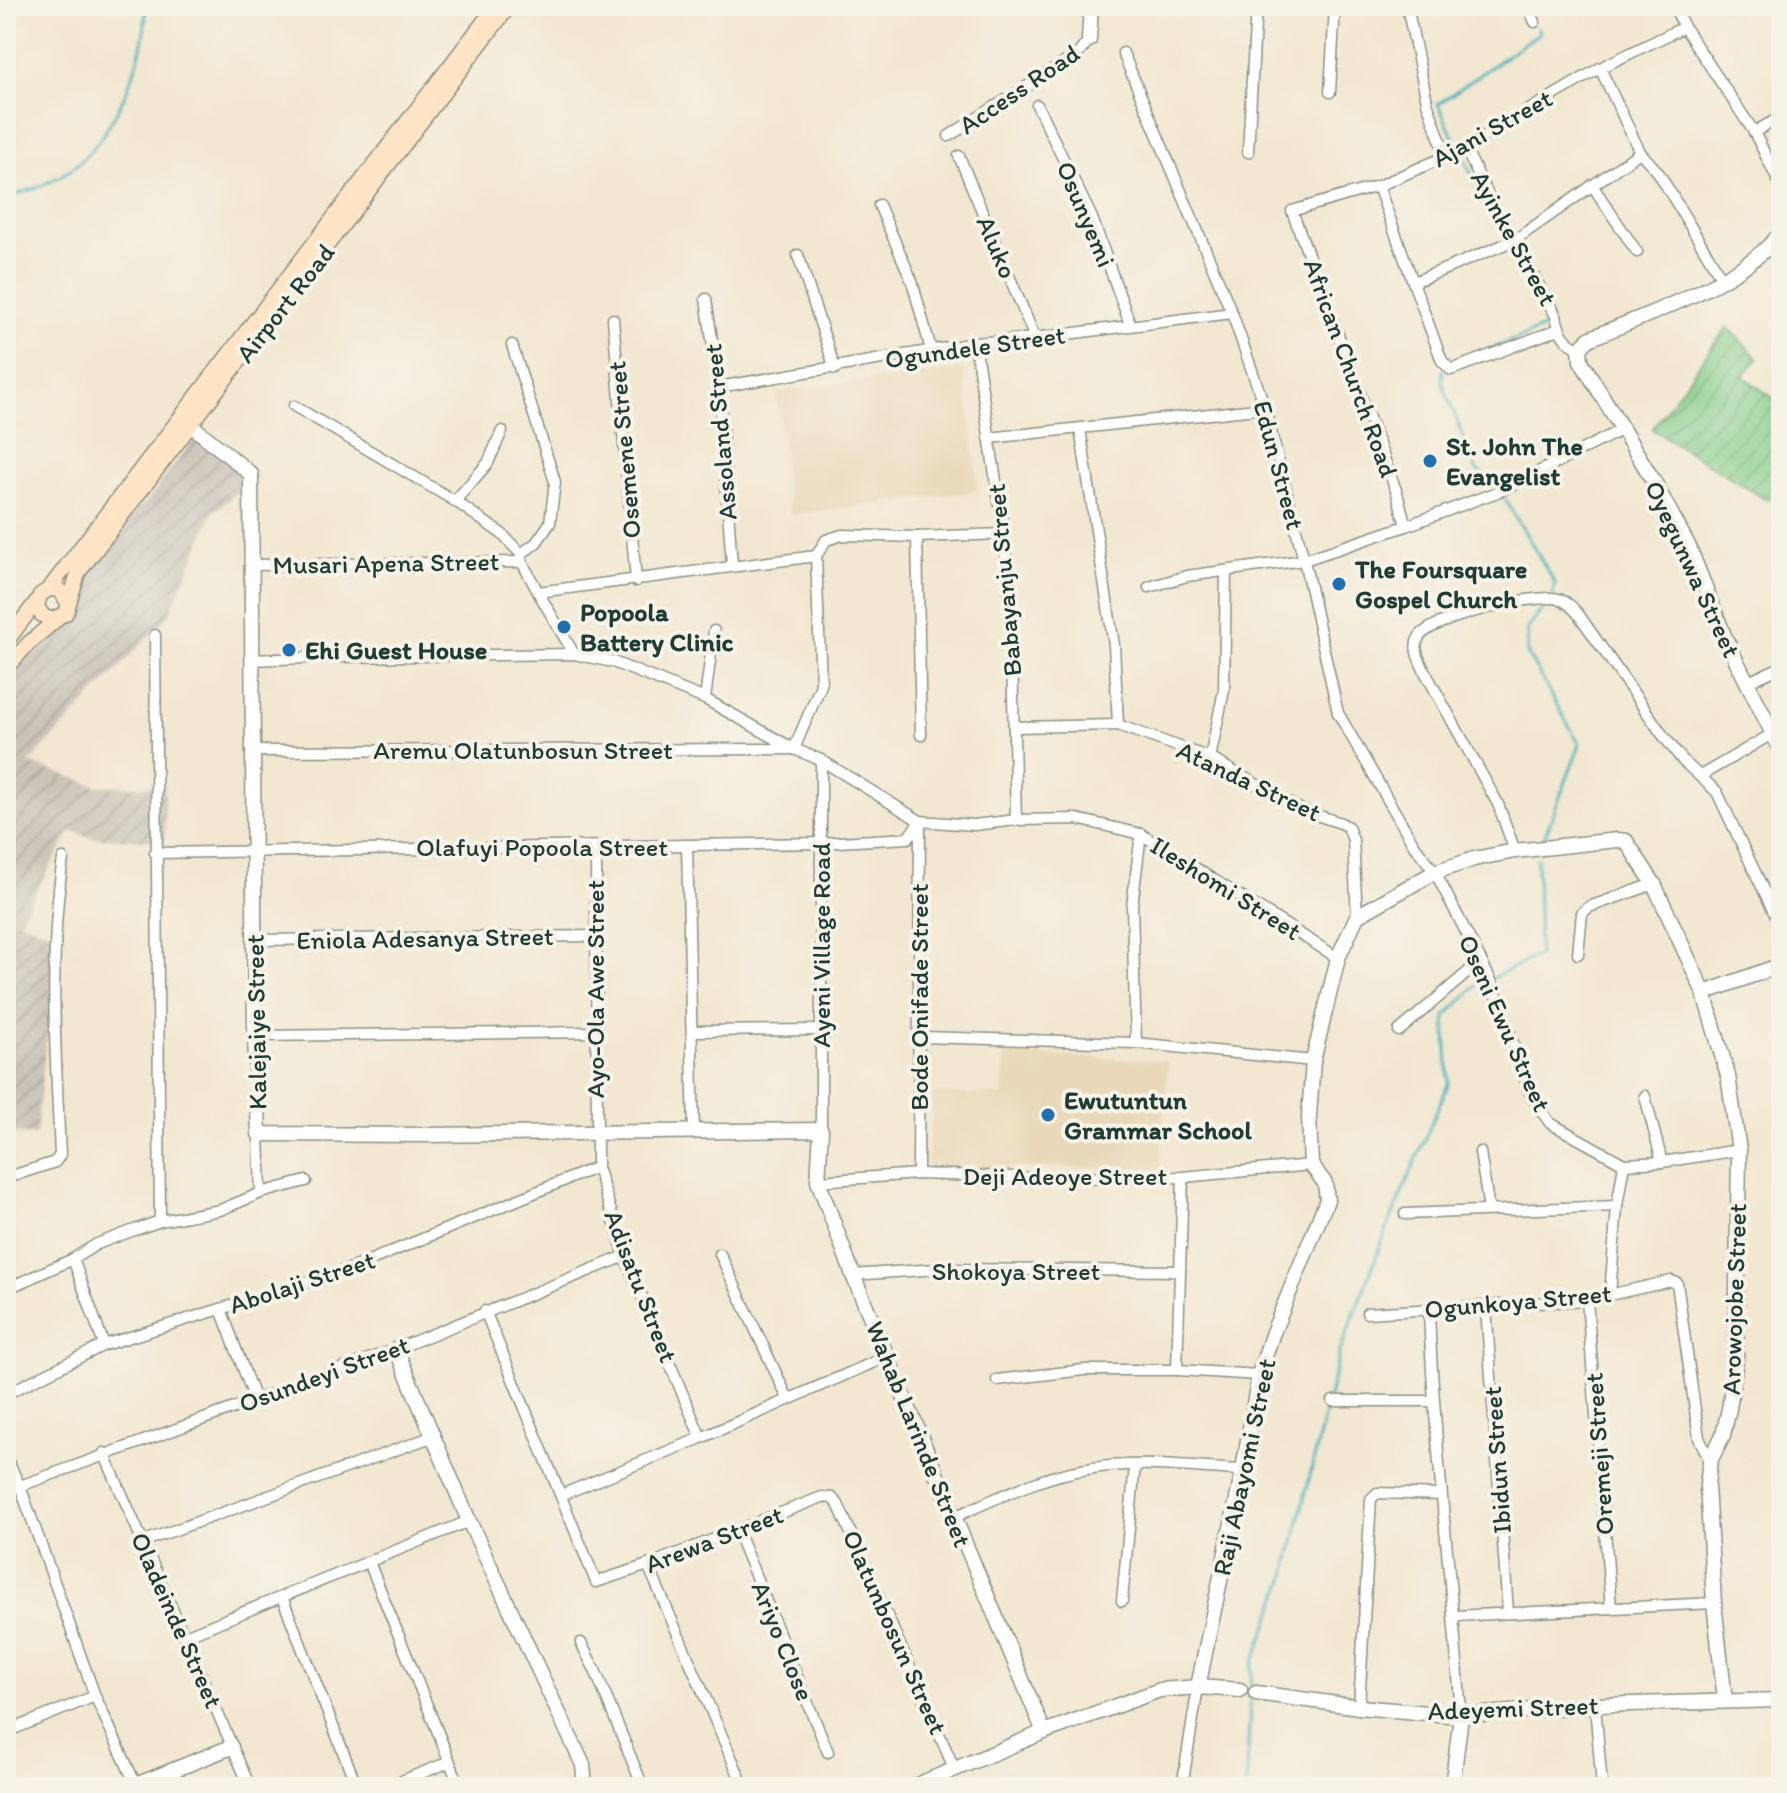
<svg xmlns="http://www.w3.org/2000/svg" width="1787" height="1793" font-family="Itim,sans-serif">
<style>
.built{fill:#e9d9ba}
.industrial{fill:url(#industrial-furrows)}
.garden{fill:url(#garden-furrows);stroke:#528660;stroke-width:2}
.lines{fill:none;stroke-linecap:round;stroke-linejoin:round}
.stream{stroke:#43b3bb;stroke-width:3}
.taxiway{stroke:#889282;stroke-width:24}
.minor-casing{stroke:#889282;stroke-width:13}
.tertiary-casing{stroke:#889282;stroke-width:17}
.secondary-casing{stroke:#889282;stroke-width:17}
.minor{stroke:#fff;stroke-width:10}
.tertiary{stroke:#fff;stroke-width:14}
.secondary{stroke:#ffe4c6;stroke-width:14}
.poi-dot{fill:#1f6fb2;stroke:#f7f3e8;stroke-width:3}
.labels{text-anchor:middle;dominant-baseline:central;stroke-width:8;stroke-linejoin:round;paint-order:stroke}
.street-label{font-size:26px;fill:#1f3d34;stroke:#f7f3e8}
.poi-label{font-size:26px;font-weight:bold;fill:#1f3d34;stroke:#f7f3e8;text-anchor:start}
</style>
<defs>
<pattern id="industrial-furrows" width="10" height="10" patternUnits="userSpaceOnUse" patternTransform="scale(2)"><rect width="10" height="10" fill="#c9c3b8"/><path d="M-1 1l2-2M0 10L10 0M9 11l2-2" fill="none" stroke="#aca89f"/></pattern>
<pattern id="garden-furrows" width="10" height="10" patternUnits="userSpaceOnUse" patternTransform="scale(2)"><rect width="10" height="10" fill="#84ce8b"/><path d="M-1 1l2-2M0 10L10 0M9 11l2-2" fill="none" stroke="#6ba872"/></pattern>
</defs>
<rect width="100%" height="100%" fill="#f7f3e8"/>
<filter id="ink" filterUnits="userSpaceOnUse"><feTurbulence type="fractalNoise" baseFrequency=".0125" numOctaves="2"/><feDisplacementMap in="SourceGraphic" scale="16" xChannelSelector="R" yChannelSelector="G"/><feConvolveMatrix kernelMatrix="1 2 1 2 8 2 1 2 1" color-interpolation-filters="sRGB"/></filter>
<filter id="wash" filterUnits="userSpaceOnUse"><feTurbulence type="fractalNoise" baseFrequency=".006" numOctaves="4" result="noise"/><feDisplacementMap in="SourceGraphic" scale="32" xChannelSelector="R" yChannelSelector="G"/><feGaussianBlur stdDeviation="1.8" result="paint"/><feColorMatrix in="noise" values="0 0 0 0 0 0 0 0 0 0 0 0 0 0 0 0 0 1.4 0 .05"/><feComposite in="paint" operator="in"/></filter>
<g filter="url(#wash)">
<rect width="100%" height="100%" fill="#f2e7d0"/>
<g class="built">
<path d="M964 369 978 491 790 515 776 392Z"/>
<path d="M1005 1054 1168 1061 1160 1168H927L934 1093 1002 1095Z"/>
</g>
<path class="industrial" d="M198 434 258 476 213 512 169 615 29 763 97 786H165V841L93 838 71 831 19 921 57 936 36 1135 6 1133V679L24 655 54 636 67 632 81 612 82 580 135 509 144 505Z"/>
<path class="garden" d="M1727 327 1758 358 1743 376 1781 404V482L1768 501 1652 429Z"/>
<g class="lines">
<g class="stream">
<path d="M1458 148 1438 104 1539 33 1538 28"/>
<path d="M1462 155 1493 215"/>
<path d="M6 197C33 191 64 178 83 159 119 122 146 57 146 6"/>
<path d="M1450 365 1549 326 1550 318 1532 283"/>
<path d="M1443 371 1442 382 1476 469 1497 487"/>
<path d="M1505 499 1555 583 1553 595"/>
<path d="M1542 843 1580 745 1527 653V629L1544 607"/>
<path d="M1246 1787 1252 1666 1285 1579 1340 1351 1388 1226 1449 1082 1445 1017 1476 986 1539 955 1537 859"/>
</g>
<path class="taxiway" d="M6 11 7 6"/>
</g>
</g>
<g filter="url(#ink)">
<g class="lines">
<g class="minor-casing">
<g id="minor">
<path d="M1407 6 1427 102 1446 157"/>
<path d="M1528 6 1535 22"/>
<path d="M1674 6 1684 27 1754 132 1781 186"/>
<path d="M988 8 1019 6"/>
<path d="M1123 53 1232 313 1265 408 1304 560 1338 713 1414 845 1435 872 1481 961 1494 987 1531 1096 1550 1123 1624 1164 1662 1162 1739 1150"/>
<path d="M1600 68 1640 152 1658 172 1722 279"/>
<path d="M1330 92 1335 6"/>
<path d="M1037 105 1092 218 1130 324"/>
<path d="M1754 132 1781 117"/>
<path d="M949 136 1078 54 1089 40"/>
<path d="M1465 148 1489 197 1556 316C1559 331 1564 343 1580 348"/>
<path d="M1248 152 1256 6"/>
<path d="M959 156 1035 338"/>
<path d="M1592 185 1637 252"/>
<path d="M1378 186 1442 361 1451 370 1559 329"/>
<path d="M879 205 912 281 931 350"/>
<path d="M798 255 835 369"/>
<path d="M1414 282 1515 240 1640 152"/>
<path d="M706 299 719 387 732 565"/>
<path d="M613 319 636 581"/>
<path d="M975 343 1004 534 1011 613 1016 820"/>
<path d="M512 345 555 482 550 523 536 543 521 554"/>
<path d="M719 387 975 343 1035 338 1232 313"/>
<path d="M294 406 455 501 502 534 521 554 522 562 538 592 574 654"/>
<path d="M1080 429 1114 645 1118 725"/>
<path d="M989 438 1265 408"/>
<path d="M455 501 488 463 502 431"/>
<path d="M1406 526 1397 493 1292 211 1378 186 1463 149 1600 68 1684 27"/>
<path d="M917 537 921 735"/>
<path d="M251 565 522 562"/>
<path d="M1149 587 1187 576 1304 560 1406 526 1505 489 1623 429"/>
<path d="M538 592 816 556 826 540 842 535 917 537 1004 534"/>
<path d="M155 635 160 1221"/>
<path d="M251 660 332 657 574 654 613 662 705 699 794 749 821 760 920 821 974 825 1016 820 1077 819 1141 834 1338 958"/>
<path d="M1746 683 1781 667"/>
<path d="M705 699 714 631"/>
<path d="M1014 727 1118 725 1210 758 1301 810 1341 823 1348 827 1353 840 1357 916"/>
<path d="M253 751 794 749 821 685 816 556"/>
<path d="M1210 758 1224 690 1226 571"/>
<path d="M1700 776 1772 734"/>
<path d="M687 846 694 1133"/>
<path d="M596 847 597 1167 625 1256 701 1438"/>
<path d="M1515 851 1498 804 1424 670C1420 661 1413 649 1418 639 1427 618 1536 593 1559 599 1568 602 1573 608 1579 615L1662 734 1683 761 1717 792 1781 927"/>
<path d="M155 853 821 843 908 838 920 821"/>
<path d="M255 940 595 936"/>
<path d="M1578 954 1582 913 1589 907 1654 884"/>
<path d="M692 1031 820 1030"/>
<path d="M1399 1031 1481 961"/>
<path d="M255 1036 595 1032"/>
<path d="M921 1037 1136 1043 1313 1061"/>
<path d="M1136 1043 1132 906 1141 834"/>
<path d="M1645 1096 1662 1162"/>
<path d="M821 1130V760"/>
<path d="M1480 1152 1489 1210"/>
<path d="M918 1174 920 823"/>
<path d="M6 1178 55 1162 60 1155C56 1056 48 957 63 859"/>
<path d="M818 1181 918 1174 1041 1178 1183 1177 1311 1165"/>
<path d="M261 1193 306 1181"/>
<path d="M1405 1214 1617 1206"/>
<path d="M720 1254 788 1399"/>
<path d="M73 1259 104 1345"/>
<path d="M853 1275 937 1269 1180 1271"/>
<path d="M6 1289 73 1259 97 1244 129 1232 160 1221 220 1210 261 1193 259 1134"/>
<path d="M1610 1294 1617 1206 1624 1164"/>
<path d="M1587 1300 1611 1608"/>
<path d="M1486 1307 1508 1612"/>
<path d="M221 1309 255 1400"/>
<path d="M485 1311 596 1582 648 1565 822 1497 832 1498 838 1504 954 1768"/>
<path d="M1429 1311C1434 1446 1452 1580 1461 1716"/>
<path d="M1367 1313 1587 1300 1671 1281 1677 1283 1699 1438 1710 1461"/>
<path d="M1177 1370 1183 1177"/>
<path d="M997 1380 1084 1370H1177L1259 1375"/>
<path d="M6 1394 104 1345 347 1270 597 1167"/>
<path d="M1333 1401H1432"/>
<path d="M104 1453 250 1787"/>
<path d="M6 1458 20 1486 95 1696 136 1785"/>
<path d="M20 1486 396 1349 625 1256"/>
<path d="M561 1495 701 1438 888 1356"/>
<path d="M952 1518C995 1499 1041 1476 1087 1469 1138 1460 1192 1468 1243 1470"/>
<path d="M737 1531 828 1752"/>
<path d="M142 1542 434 1436"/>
<path d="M369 1562 460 1787"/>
<path d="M648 1565 744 1787"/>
<path d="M282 1597 357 1787"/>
<path d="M1122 1601 1135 1465"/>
<path d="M1455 1616 1714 1603"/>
<path d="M185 1636 469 1521"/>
<path d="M581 1643 595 1670 643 1787"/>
<path d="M1595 1705 1602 1787"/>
<path d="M1359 1707 1371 1499 1377 1493 1441 1495"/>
<path d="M6 1732 95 1696"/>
<path d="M387 1787 449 1762"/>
<path d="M1182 1787 1198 1687"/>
</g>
</g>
<g class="tertiary-casing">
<g id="tertiary">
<path d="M1089 40 1091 6"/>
<path d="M1781 233C1740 284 1649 313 1589 339L1580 348 1581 361 1653 480 1689 547 1725 638 1781 750"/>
<path d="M191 425 251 474 255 1036 259 1134 429 1135 821 1130 818 1181 853 1275 1044 1732"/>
<path d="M1704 993 1781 965"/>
<path d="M396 1349 469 1521 583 1765 585 1787"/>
<path d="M1198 1687 1243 1470 1259 1375 1272 1335 1327 1200 1325 1183 1311 1165 1309 1116 1313 1061 1338 958 1357 916 1435 872 1474 859 1515 851 1617 840 1626 841 1654 884 1704 993 1728 1076 1739 1150 1736 1359 1729 1409 1723 1435 1710 1461 1707 1485 1714 1603 1725 1700"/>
<path d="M1256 1693 1359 1707 1461 1716 1595 1705 1781 1700"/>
<path d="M131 1787 231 1747"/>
<path d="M912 1787 1044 1732 1160 1690 1198 1687 1240 1690"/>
<path d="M1452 1787 1461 1716"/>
</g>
</g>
<g class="secondary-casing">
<g id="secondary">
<path d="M49 589 496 6"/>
<path d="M68 603 60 590 49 589 40 595 37 606 42 615 51 620 66 613 78 573 509 6"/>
<path d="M6 642 37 601"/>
<path d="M6 668 30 642 56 620"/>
</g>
</g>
<use href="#minor" class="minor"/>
<use href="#tertiary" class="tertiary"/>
<use href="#secondary" class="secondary"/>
</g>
</g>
<g class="poi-dot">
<circle cx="1430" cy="461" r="8"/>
<circle cx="1339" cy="584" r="8"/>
<circle cx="564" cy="627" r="8"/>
<circle cx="289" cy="650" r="8"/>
<circle cx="1048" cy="1115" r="8"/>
</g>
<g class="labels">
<g class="street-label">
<text transform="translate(1019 89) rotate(-34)">Access Road</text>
<text transform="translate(1492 128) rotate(-29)">Ajani Street</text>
<text transform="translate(1086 214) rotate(67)">Osunyemi</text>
<text transform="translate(1514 238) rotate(61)">Ayinke Street</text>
<text transform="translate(997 247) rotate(67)">Aluko</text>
<text transform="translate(285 303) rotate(-52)">Airport Road</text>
<text transform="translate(975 347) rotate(-8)">Ogundele Street</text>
<text transform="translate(1351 368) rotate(70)">African Church Road</text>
<text transform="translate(720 432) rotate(-95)">Assoland Street</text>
<text transform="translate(624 450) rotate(-95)">Osemene Street</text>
<text transform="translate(1279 465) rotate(75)">Edun Street</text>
<text transform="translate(386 563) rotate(-1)">Musari Apena Street</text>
<text transform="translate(1693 569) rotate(65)">Oyegunwa Street</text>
<text transform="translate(1004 580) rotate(-95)">Babayanju Street</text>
<text x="523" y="750">Aremu Olatunbosun Street</text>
<text transform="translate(1249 781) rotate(25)">Atanda Street</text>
<text x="542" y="847">Olafuyi Popoola Street</text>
<text transform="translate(1226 888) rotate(32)">Ileshomi Street</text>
<text transform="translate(425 938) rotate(-1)">Eniola Adesanya Street</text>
<text transform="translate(821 945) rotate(-90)">Ayeni Village Road</text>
<text transform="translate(595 989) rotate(-90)">Ayo-Ola Awe Street</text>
<text transform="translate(919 997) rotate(-90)">Bode Onifade Street</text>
<text transform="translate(256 1022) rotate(-91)">Kalejaiye Street</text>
<text transform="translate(1505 1023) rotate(66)">Oseni Ewu Street</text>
<text x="1065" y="1176">Deji Adeoye Street</text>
<text x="1016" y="1271">Shokoya Street</text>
<text transform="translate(302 1282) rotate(-18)">Abolaji Street</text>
<text transform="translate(641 1286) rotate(69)">Adisatu Street</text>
<text transform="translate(1734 1299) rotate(-88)">Arowojobe Street</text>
<text transform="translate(1518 1301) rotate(-5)">Ogunkoya Street</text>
<text transform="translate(324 1374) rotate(-20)">Osundeyi Street</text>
<text transform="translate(919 1434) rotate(68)">Wahab Larinde Street</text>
<text transform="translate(1599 1454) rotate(-94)">Oremeji Street</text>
<text transform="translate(1497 1460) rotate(-94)">Ibidun Street</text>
<text transform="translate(1244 1467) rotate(-78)">Raji Abayomi Street</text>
<text transform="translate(714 1539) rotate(-21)">Arewa Street</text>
<text transform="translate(177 1620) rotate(66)">Oladeinde Street</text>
<text transform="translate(895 1632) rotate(66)">Olatunbosun Street</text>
<text transform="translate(783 1641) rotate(68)">Ariyo Close</text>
<text transform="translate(1513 1708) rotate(-2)">Adeyemi Street</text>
</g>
<g class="poi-label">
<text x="1446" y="446">St. John The<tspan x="1446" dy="30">Evangelist</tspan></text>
<text x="1355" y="569">The Foursquare<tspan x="1355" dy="30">Gospel Church</tspan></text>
<text x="580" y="612">Popoola<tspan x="580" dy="30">Battery Clinic</tspan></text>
<text x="305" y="650">Ehi Guest House</text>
<text x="1064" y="1100">Ewutuntun<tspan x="1064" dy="30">Grammar School</tspan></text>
</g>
</g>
<rect width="1787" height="1793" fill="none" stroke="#f7f3e8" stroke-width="32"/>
</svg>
